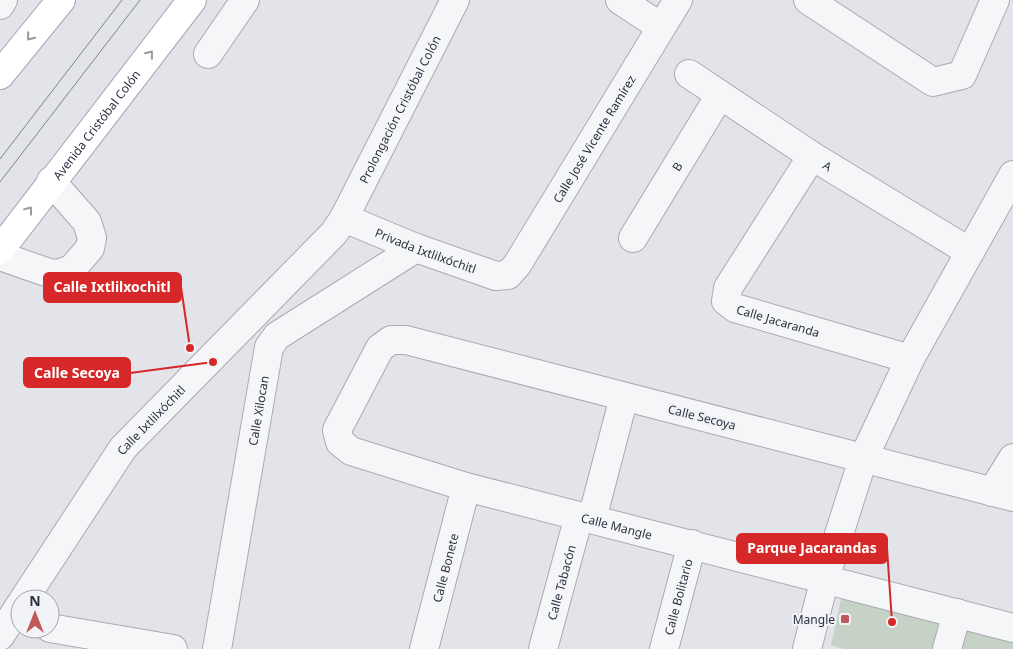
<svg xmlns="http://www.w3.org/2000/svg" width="1013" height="649" font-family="'Noto Sans',sans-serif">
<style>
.green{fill:#c6d2c5}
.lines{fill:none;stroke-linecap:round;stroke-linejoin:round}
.minor-casing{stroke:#a9aab3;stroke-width:30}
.major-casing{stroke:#a3a7b4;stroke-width:30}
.minor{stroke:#f5f6f8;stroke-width:28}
.major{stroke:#fff;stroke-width:28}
.tram{stroke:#7e8291;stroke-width:1}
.oneway{stroke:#9698a0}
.poi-dot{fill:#c05957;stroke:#f2f3f7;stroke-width:2}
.labels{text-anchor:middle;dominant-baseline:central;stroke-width:4;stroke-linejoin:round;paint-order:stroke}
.street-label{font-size:12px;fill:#2d3040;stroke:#f2f3f7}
.poi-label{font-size:12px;fill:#2d3040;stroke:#f2f3f7;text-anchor:end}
.leader{fill:none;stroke:#d62828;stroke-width:2}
.callout-dot{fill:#d62828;stroke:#f2f3f7;stroke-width:2}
.callout{fill:#d62828;stroke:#d62828;stroke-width:2}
.callout-label{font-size:14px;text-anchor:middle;font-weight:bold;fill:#fff}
</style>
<rect width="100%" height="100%" fill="#e3e4e9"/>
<g class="green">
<path d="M844 586 951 616 940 649H843L831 645Z"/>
<path d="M958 618 1013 633V649H950Z"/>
</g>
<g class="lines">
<g class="minor-casing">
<g id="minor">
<path d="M620 0 661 27"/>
<path d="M808 0 933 82 962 75 995 0"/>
<path d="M0 5 3 0"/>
<path d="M208 54 245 0"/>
<path id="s1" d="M689 74 812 156 970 252"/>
<path id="s2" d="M812 156 728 288 726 301 735 308 910 359"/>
<path id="s3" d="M344 218 416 248 496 276 508 275 517 265 678 0"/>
<path id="s4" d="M633 238 720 95"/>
<path d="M0 256 49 273 58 274 72 269 90 248 92 238 87 222 51 181"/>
<path d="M992 492 1013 458"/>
<path id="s5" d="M1013 497 406 340H391L380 348 337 430 340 442 351 451 466 487 1013 628"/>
<path d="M592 519 624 397"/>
<path id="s6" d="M24 599 123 448 334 233 344 218 455 0"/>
<path d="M50 628 173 649"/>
<path d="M0 636 20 605"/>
<path id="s7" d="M217 649 269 347 277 336 416 248"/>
<path id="s8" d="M424 649 466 487"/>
<path id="s9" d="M543 649 579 516"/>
<path id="s10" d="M664 649 692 544"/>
<path d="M807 649 825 578 863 459 910 359 1013 175"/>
<path d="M947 649 957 613"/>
</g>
</g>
<g class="major-casing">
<g id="major">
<path d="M0 75 61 0"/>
<path id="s11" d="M0 250 192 0"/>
</g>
</g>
<use href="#minor" class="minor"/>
<use href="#major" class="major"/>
<g class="tram">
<path d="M0 159 122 0"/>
<path d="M0 182 140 0"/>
</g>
</g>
<defs><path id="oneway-chevron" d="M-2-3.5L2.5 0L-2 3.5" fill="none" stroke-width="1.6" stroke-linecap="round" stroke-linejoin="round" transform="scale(1.25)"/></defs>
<g class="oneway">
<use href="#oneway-chevron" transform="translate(30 37) rotate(129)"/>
<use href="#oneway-chevron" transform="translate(150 54) rotate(-52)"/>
<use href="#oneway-chevron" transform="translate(29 210) rotate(-53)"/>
</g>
<rect class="poi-dot" x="840" y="614" width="10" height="10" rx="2.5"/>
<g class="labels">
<g class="street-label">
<text stroke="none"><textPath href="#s6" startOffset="622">Prolongación Cristóbal Colón</textPath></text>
<text stroke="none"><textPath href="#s11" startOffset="158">Avenida Cristóbal Colón</textPath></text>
<text stroke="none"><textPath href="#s3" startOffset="336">Calle José Vicente Ramírez</textPath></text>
<text stroke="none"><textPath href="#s1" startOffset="166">A</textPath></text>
<text stroke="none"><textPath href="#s4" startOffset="84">B</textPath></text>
<text stroke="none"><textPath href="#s3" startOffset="88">Privada Ixtlilxóchitl</textPath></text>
<text stroke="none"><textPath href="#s2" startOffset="226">Calle Jacaranda</textPath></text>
<text stroke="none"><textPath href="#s7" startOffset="242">Calle Xilocan</textPath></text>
<text transform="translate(702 417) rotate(14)">Calle Secoya</text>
<text stroke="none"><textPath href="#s6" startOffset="220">Calle Ixtlilxóchitl</textPath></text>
<text stroke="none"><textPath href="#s5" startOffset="1051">Calle Mangle</textPath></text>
<text stroke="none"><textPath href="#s8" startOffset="84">Calle Bonete</textPath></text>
<text stroke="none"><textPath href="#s9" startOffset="69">Calle Tabacón</textPath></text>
<text stroke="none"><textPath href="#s10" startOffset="54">Calle Bolitario</textPath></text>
</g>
<g class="poi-label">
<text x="835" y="619">Mangle</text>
</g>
</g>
<path class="leader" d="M190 348L181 287M213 362L130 373M892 622L887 548"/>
<g class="callout-dot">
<circle cx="190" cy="348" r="5"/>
<circle cx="213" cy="362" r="5"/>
<circle cx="892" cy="622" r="5"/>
</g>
<g class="callout">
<rect x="44" y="273" width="137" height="29" rx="5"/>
<rect x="24" y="358" width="106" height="29" rx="5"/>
<rect x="737" y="534" width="150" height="29" rx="5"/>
</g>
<g class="callout-label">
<text x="112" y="292">Calle Ixtlilxochitl</text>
<text x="77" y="378">Calle Secoya</text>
<text x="812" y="553">Parque Jacarandas</text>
</g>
<g transform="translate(35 614)"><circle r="24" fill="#f2f3f7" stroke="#a3a5ae"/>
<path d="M0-4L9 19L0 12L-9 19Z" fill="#c05957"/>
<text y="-8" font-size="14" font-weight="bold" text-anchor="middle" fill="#2d3040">N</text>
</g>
</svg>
